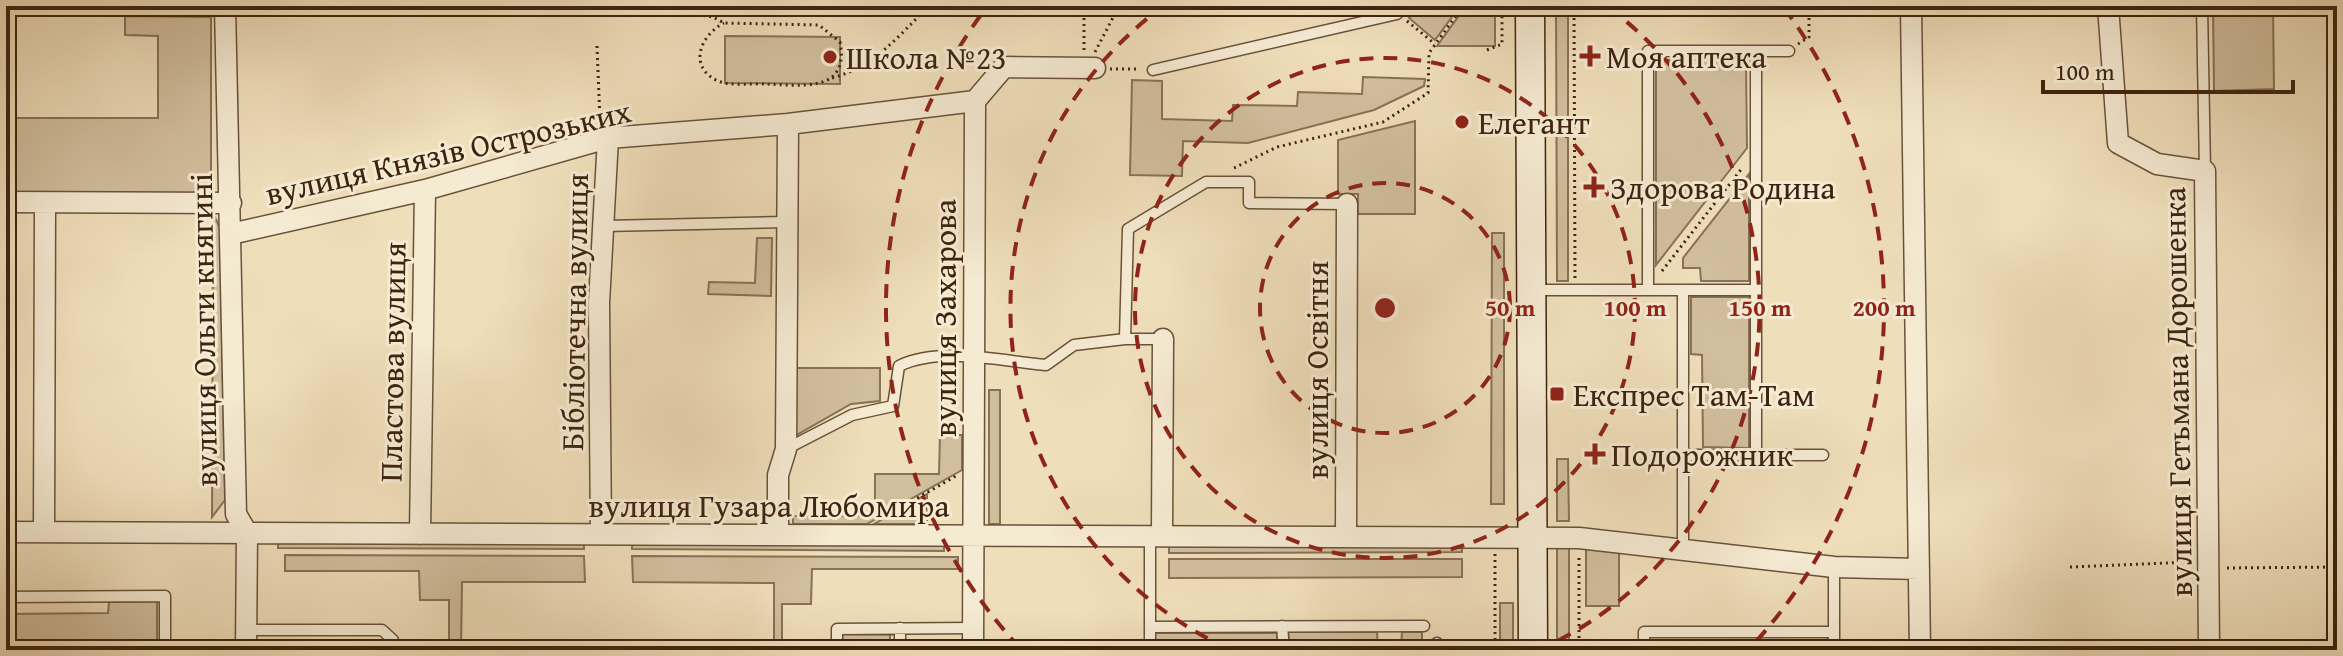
<svg xmlns="http://www.w3.org/2000/svg" width="2343" height="656" font-family="'Gentium Book Plus',serif">
  <rect width="100%" height="100%" fill="#efdeba"/>
  <filter id="stains"><feTurbulence type="fractalNoise" baseFrequency=".0025" numOctaves="4"/><feColorMatrix values="0 0 0 0 .2 0 0 0 0 .09 0 0 0 0 .02 0 0 0 .5 -.17"/></filter>
  <radialGradient id="worn" r=".72"><stop offset=".6" stop-color="#630" stop-opacity="0"/><stop offset="1" stop-color="#630" stop-opacity=".3"/></radialGradient>
  <path fill="#d1be9d" stroke="#887156" stroke-width="2" d="M1420,6H1460L1435,40L1409,18Z
    M1466,6H1495V46H1437Z
    M1556,6H1568V281H1557Z
    M2213,6H2273L2274,89L2214,91Z
    M125,16L211,17V193H6V118H158V36L125,35Z
    M725,36L840,37V84L725,83Z
    M1656,60H1746L1747,148L1656,265Z
    M1363,77L1425,79L1424,86L1374,110L1248,143L1183,141L1182,176L1130,175L1132,80L1162,81V119L1232,121L1233,105L1297,106L1298,92L1362,94Z
    M1415,121V214H1358V194H1338V140Z
    M1749,174V281H1701L1700,268H1683V258Z
    M213,213L220,228L225,500L212,517Z
    M1492,233H1504V504H1491Z
    M757,238H772L771,296L708,294L709,282L755,283Z
    M1691,297H1749V448L1703,447L1702,355L1691,354Z
    M793,368H880V401L851,404L793,437Z
    M989,390H1000V524H989Z
    M940,435H962V470L867,524H793V516H875V474H939Z
    M1557,459H1568L1569,521H1557Z
    M927,494V524H874Z
    M278,542L584,543V549L278,548Z
    M632,543L944,544V551L632,549Z
    M1169,545H1462V552L1169,553Z
    M1557,547H1569V650H1557Z
    M1586,547L1619,551V606H1586Z
    M285,555L584,556L585,582H462L461,650H449V600H420L419,571H285Z
    M632,556L958,557V569H812L811,604H782V650H774V583L633,582Z
    M1169,559H1462V577L1169,578Z
    M157,601V650H6V614L108,613L109,602Z
    M1500,603H1513V650H1500Z
    M1288,632H1377L1378,648H1401L1402,632H1422V650H1290Z
    M842,633H890V650H842Z
    M1155,633H1277L1278,650H1155Z
    M1652,640H1782V650H1652Z
    M261,641L381,642V650H261Z"/>
  <g fill="none" stroke-linecap="round" stroke-linejoin="round">
    <defs>
      <path id="lane" d="M2202,6L2205,171
        M1756,51V455
        M1153,70L1397,14L1405,6
        M605,226L785,222
        M1534,290H1756
        M1648,290V51H1789
        M1683,290V550
        M1125,339H1163
        M786,449L852,415L893,406L899,366C940,346 1001,361 1046,365L1074,345L1125,339L1128,229L1206,182H1249V203L1347,204
        M1683,455H1823
        M1150,537V650
        M1834,567V650
        M6,597L165,596V650
        M1282,626L1284,650
        M1150,627L1424,626
        M900,628V650
        M246,630H382L393,640V650
        M837,650V629L973,628
        M1436,650L1437,643
        M1644,650V632H1834"/>
      <path id="street" d="M225,6L236,514L247,533L246,650
        M1911,6L1920,650
        M2108,6L2118,143L2157,164L2205,171L2209,650
        M6,202L231,203
        M231,234L425,190L608,138L788,124L975,101L1004,67L1095,68
        M6,532L1579,538L1834,567L1919,569
        M44,532L45,203
        M420,534L425,190
        M601,534L599,303L608,138
        M778,535V475L786,449L788,124
        M1162,536L1163,339
        M1346,537L1347,204
        M973,650L975,101"/>
      <path id="secondary" d="M1530,6L1533,650"/>
    </defs>
    <use href="#lane" stroke="#6a523a" stroke-width="13"/>
    <use href="#street" stroke="#6a523a" stroke-width="23"/>
    <use href="#secondary" stroke="#3e2410" stroke-width="31"/>
    <path stroke="#3e2410" stroke-width="3" stroke-dasharray="2 4" stroke-linecap="butt" d="M644,6L713,17L724,23L819,25L840,42C850,94 800,85 766,84C751,83 729,87 716,80C687,65 702,34 724,23
      M1574,6L1575,278
      M1407,21L1435,44
      M1798,44L1809,37V6
      M597,46L600,121
      M1084,50V6
      M1487,50L1502,44V6
      M1095,52L1119,6
      M1110,69H1139
      M832,78C876,66 898,36 929,6
      M1234,168L1277,147L1383,122L1428,93L1429,53L1463,6
      M1662,271L1743,167
      M886,516L956,476
      M1495,554V650
      M2070,567L2191,562
      M2227,568L2337,567
      M1579,650V558"/>
    <use href="#lane" stroke="#f5ead2" stroke-width="10"/>
    <use href="#street" stroke="#f5ead2" stroke-width="20"/>
    <use href="#secondary" stroke="#f5ead2" stroke-width="28"/>
  </g>
  <g fill="none" stroke="#8f2418" stroke-width="4" stroke-dasharray="14 10">
    <circle cx="1385" cy="308" r="125"/>
    <circle cx="1385" cy="308" r="250"/>
    <path d="M1229 649A375 375 0 0 1 1162 7M1608 7A375 375 0 0 1 1541 649"/>
    <path d="M1020 648A499 499 0 0 1 986 8M1784 8A499 499 0 0 1 1750 648"/>
  </g>
  <g fill="#8f2418" stroke="#f5ead2" stroke-width="3">
    <path d="M1586 44h8v8h8v8h-8v8h-8v-8h-8v-8h8z"/>
    <circle cx="830" cy="57" r="8"/>
    <circle cx="1462" cy="122" r="8"/>
    <path d="M1590 175h8v8h8v8h-8v8h-8v-8h-8v-8h8z"/>
    <rect x="1549" y="386" width="16" height="16" rx="4"/>
    <path d="M1591 442h8v8h8v8h-8v8h-8v-8h-8v-8h8z"/>
  </g>
  <g text-anchor="middle" dominant-baseline="central" stroke-width="6" stroke-linejoin="round" paint-order="stroke">
    <g font-size="32" fill="#3e2410" stroke="#f5ead2" text-anchor="start">
      <text x="1606" y="56">Моя аптека</text>
      <text x="846" y="57">Школа №23</text>
      <text x="1478" y="122">Елегант</text>
      <text x="1610" y="187">Здорова Родина</text>
      <text x="1573" y="394">Експрес Там-Там</text>
      <text x="1611" y="454">Подорожник</text>
    </g>
    <g font-size="32" fill="#3e2410" stroke="#f5ead2">
      <text transform="translate(448 152) rotate(-13)">вулиця Князів Острозьких</text>
      <text transform="translate(574 312) rotate(-89)">Бібліотечна вулиця</text>
      <text transform="translate(944 318) rotate(-90)">вулиця Захарова</text>
      <text transform="translate(203 330) rotate(-91)">вулиця Ольги княгині</text>
      <text transform="translate(392 362) rotate(-89)">Пластова вулиця</text>
      <text transform="translate(1316 370) rotate(-90)">вулиця Освітня</text>
      <text transform="translate(2177 392) rotate(-91)">вулиця Гетьмана Дорошенка</text>
      <text x="769" y="505">вулиця Гузара Любомира</text>
    </g>
  </g>
  <circle cx="1385" cy="308" r="12" fill="#8f2418" stroke="#f5ead2" stroke-width="4"/>
  <g font-size="24" text-anchor="middle" font-weight="bold" fill="#8f2418" stroke="#f5ead2" stroke-width="6" stroke-linejoin="round" paint-order="stroke">
    <text x="1510" y="316">50 m</text>
    <text x="1635" y="316">100 m</text>
    <text x="1760" y="316">150 m</text>
    <text x="1884" y="316">200 m</text>
  </g>
  <rect width="2343" height="656" fill="none" stroke="#efdeba" stroke-width="32"/>
  <rect x="8" y="8" width="2327" height="640" fill="none" stroke="#3e2410" stroke-width="4"/>
  <rect x="16" y="16" width="2311" height="624" fill="none" stroke="#3e2410" stroke-width="2"/>
  <path d="M2043 80v12h250v-12" fill="none" stroke="#3e2410" stroke-width="4"/>
  <text x="2055" y="80" font-size="24" fill="#3e2410" stroke="#f5ead2" stroke-width="6" paint-order="stroke">100 m</text>
  <rect width="100%" height="100%" filter="url(#stains)"/>
  <rect width="100%" height="100%" fill="url(#worn)"/>
</svg>
